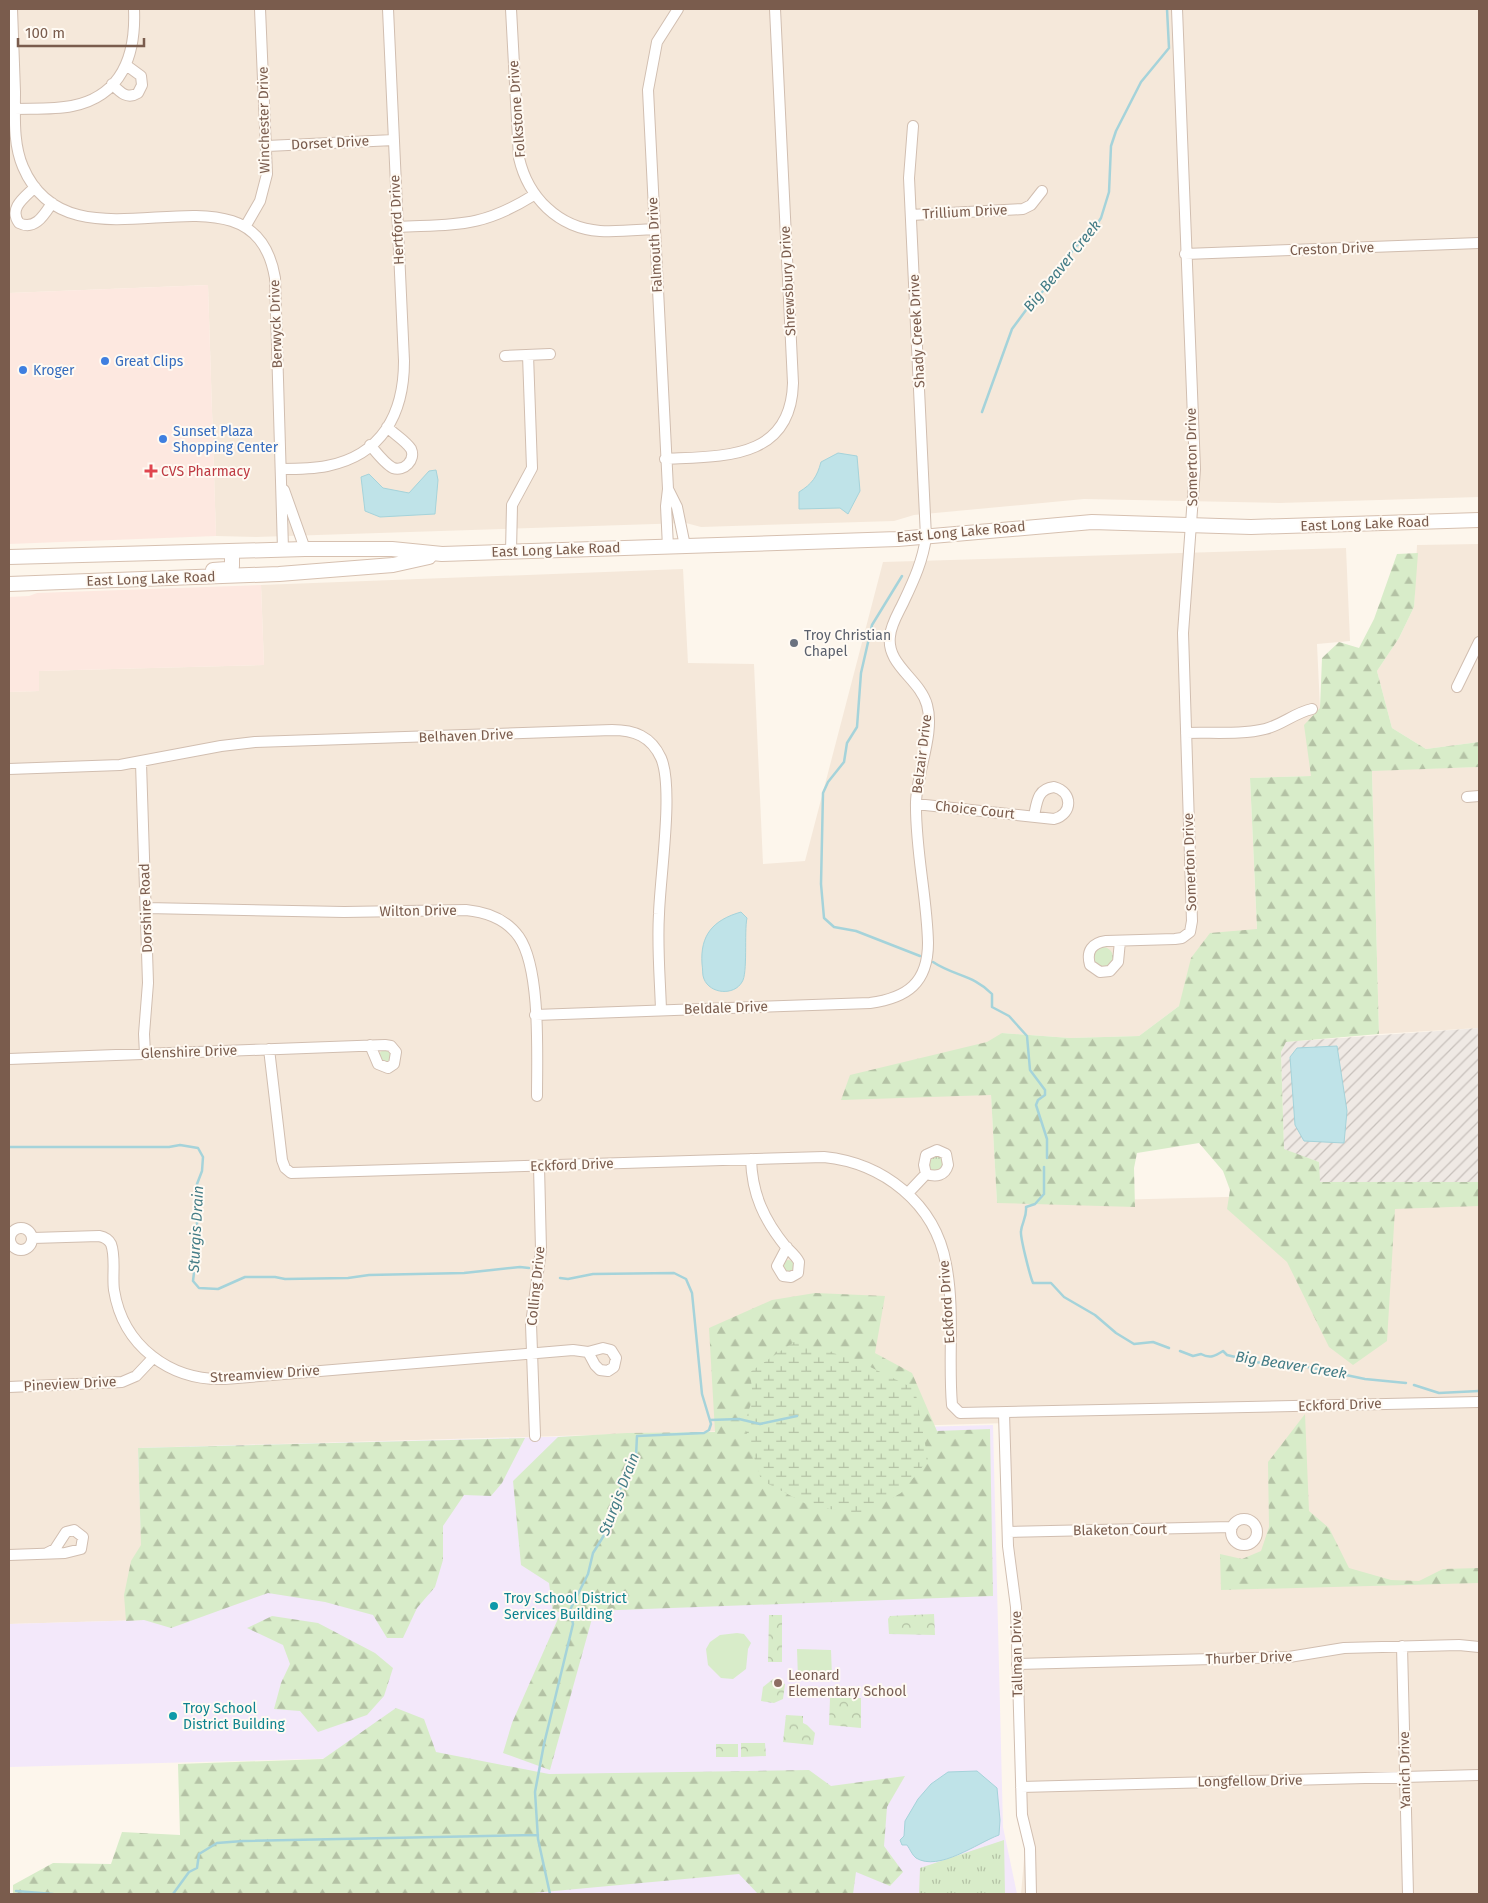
<svg xmlns="http://www.w3.org/2000/svg" width="1488" height="1903" font-family="'Fira Sans',sans-serif">
  <defs>
    <pattern id="industrial-furrows" width="10" height="10" patternUnits="userSpaceOnUse" patternTransform="scale(1.25)"><rect width="10" height="10" fill="#efe9e4"/><path d="M-1 1l2-2M0 10L10 0M9 11l2-2" fill="none" stroke="#c7c0bb"/></pattern>
    <pattern id="grass-tufts" width="24" height="20" patternUnits="userSpaceOnUse" patternTransform="scale(1.25)"><rect width="24" height="20" fill="#d8ecc9"/><path d="M3 7l-1-3M5 7V3M7 7l1-3M15 17l-1-3M17 17v-4M19 17l1-3" fill="none" stroke="#b4c2a5"/></pattern>
    <pattern id="forest-firs" width="22" height="20" patternUnits="userSpaceOnUse" patternTransform="scale(1.25)"><rect width="22" height="20" fill="#d8ecc9"/><path d="M5 1l3.5 6h-7zM16 11l3.5 6h-7z" fill="#b4c2a5"/></pattern>
    <pattern id="wetland-marsh" width="20" height="14" patternUnits="userSpaceOnUse" patternTransform="scale(1.25)"><rect width="20" height="14" fill="#d8ecc9"/><path d="M1 5h8M5 5V1M11 12h8M15 12V8" fill="none" stroke="#b4c2a5"/></pattern>
    <pattern id="park-crowns" width="20" height="18" patternUnits="userSpaceOnUse" patternTransform="scale(1.25)"><rect width="20" height="18" fill="#d8ecc9"/><path d="M2 6a3 3 0 1 1 6 0M12 15a3 3 0 1 1 6 0" fill="none" stroke="#b4c2a5"/></pattern>
  </defs>
  <rect width="100%" height="100%" fill="#fdf6ec"/>
  <path fill="#f5e8da" d="M9,9H1479V497L1279,503L1084,499L914,515L894,521L701,527L686,523L256,537L216,536L208,285L9,293Z
    M1479,544V742L1426,749L1392,728L1377,671L1399,638L1414,607L1417,545Z
    M1346,548L1350,641L1317,644L1320,708L1311,776L1250,778L1257,930L1179,1006L1139,1036L1070,1038L1002,1033L991,1094L997,1203L1378,1193L1479,1192V1894H1021L1025,1848L1009,1423L138,1448L144,1620L9,1624V692L39,691L38,671L264,665L261,585L683,569L688,663L754,664L763,864L805,861L883,562Z
    M1479,767V1028L1379,1034L1372,770Z"/>
  <path fill="#fde8e0" d="M208,285L216,536L9,544V293Z
    M261,585L264,665L39,671V691L9,692V597L29,596L37,593Z"/>
  <path fill="url(#industrial-furrows)" d="M1479,1028V1182H1319V1162L1284,1150L1281,1052L1286,1042Z"/>
  <path fill="#f3e8fa" d="M993,1425L1003,1827L1017,1894H389L384,1757L9,1767V1624L144,1620L138,1448Z"/>
  <path fill="url(#grass-tufts)" d="M1093 957a10 10 0 1 1 20 0a10 10 0 1 1-20 0Z
    M379 1056a6 6 0 1 1 12 0a6 6 0 1 1-12 0Z
    M928 1163a8 8 0 1 1 16 0a8 8 0 1 1-16 0Z
    M782 1266a6 6 0 1 1 12 0a6 6 0 1 1-12 0Z
    M1004,1840L1005,1894H919L920,1868Z"/>
  <path fill="url(#forest-firs)" d="M1418,553L1414,607L1399,638L1377,671L1392,728L1426,749L1479,742V767L1372,771L1379,1034L1286,1042L1281,1052L1284,1149L1319,1162L1320,1182H1479V1206L1395,1209L1387,1341L1353,1365L1329,1347L1287,1262L1227,1209L1230,1190L1223,1171L1199,1143L1137,1153L1134,1168L1135,1207L997,1203L991,1095L841,1100L850,1075L987,1042L1002,1033L1070,1038L1139,1036L1179,1006L1191,958L1210,933L1257,929L1250,778L1311,776L1304,725L1320,708L1322,658L1339,642L1359,648L1374,619L1397,554Z
    M815,1293L885,1296L875,1353L912,1373L937,1431L990,1429L993,1596L566,1612L593,1615L550,1770L503,1753L512,1723L561,1612H553L549,1583L521,1565L513,1481L558,1437L627,1433L715,1432L709,1328L772,1300Z
    M1305,1414L1309,1511L1329,1528L1349,1568L1391,1580L1419,1581L1443,1569L1479,1568V1583L1221,1590L1220,1554L1242,1559L1261,1551L1269,1527L1268,1462Z
    M525,1438L502,1483L491,1496L464,1495L443,1526V1560L435,1587L417,1608L403,1638H387L373,1615L325,1602L268,1593L171,1628L144,1620L126,1621L124,1595L131,1561L141,1545L138,1448Z
    M272,1616L318,1623L375,1653L393,1668L384,1696L367,1715L318,1732L300,1711L274,1709L281,1683L290,1664L283,1645L247,1628Z
    M396,1708L424,1719L436,1752L549,1774L809,1770L831,1786L905,1776L887,1807L884,1846L903,1872L890,1886L856,1872L853,1894H758L739,1874L522,1894H13V1885L53,1863L111,1864L122,1832L180,1835L178,1764L323,1759Z"/>
  <path fill="url(#wetland-marsh)" d="M794,1342L854,1359L915,1389L928,1460L901,1493L863,1514L810,1506L761,1480L744,1424L753,1398L750,1372Z"/>
  <path fill="url(#park-crowns)" d="M934,1614L935,1635L889,1634L888,1619L890,1616Z
    M769,1615H782V1662H768Z
    M773,1679L785,1684L783,1699L774,1703L761,1701L763,1687Z
    M830,1698H861V1728L829,1725Z
    M786,1715L803,1716V1723L807,1725L815,1733L813,1745L783,1742Z
    M741,1743H765L766,1756L741,1757Z
    M716,1744H738V1757H716Z"/>
  <path fill="#d8ecc9" d="M737,1633L744,1634L751,1643L748,1649L746,1669L733,1679L721,1678L708,1665L706,1649L710,1642L720,1635Z
    M797,1649L831,1650L832,1677L798,1679Z"/>
  <path fill="#bfe3e8" stroke="#a5d3da" d="M838,453L857,456L860,491L848,514L840,508L799,509V492C812,484 817,477 821,462Z
    M436,470L438,480L435,514L380,517L365,511L361,477L369,474L383,488L409,493L429,471Z
    M741,912L747,918C744,932 748,974 742,982C734,996 710,994 704,979C702,975 703,969 702,964C700,935 713,920 741,912Z
    M1337,1046L1347,1111L1344,1143L1304,1141L1295,1125L1290,1057L1297,1048Z
    M977,1771L997,1788L1000,1820L999,1835C977,1843 939,1872 916,1858C912,1855 910,1849 907,1845H902L900,1840L904,1836L905,1821L918,1799L931,1784L948,1772Z"/>
  <g fill="none" stroke-linecap="round" stroke-linejoin="round">
    <path stroke="#a5d3da" stroke-width="2.5" d="M982,412L1012,329L1029,306L1061,272L1074,248L1091,233L1101,218L1109,192L1111,146L1116,131L1141,82L1169,48L1167,9
      M902,576L872,625L861,673L857,727L847,743L844,762L828,782L823,793L821,884L824,918L834,927L856,931L920,956
      M933,962C954,976 974,975 992,994V1007L1009,1016L1027,1036L1030,1070L1045,1090V1095L1038,1100L1036,1105L1047,1139V1158
      M9,1147H169L180,1145L198,1148L203,1157L202,1171L197,1184V1247L193,1281L199,1288L218,1289L245,1277H275L285,1279L348,1278L369,1275L464,1273L520,1267L529,1268
      M1044,1167V1194L1035,1204L1026,1207C1027,1217 1022,1222 1021,1231C1020,1237 1030,1276 1033,1283H1051L1064,1297L1095,1315L1116,1333L1134,1344L1153,1342L1169,1348
      M1180,1351L1193,1356L1201,1354C1210,1359 1215,1356 1223,1351L1227,1355L1265,1364L1303,1366L1365,1379L1406,1383
      M1414,1385L1439,1393L1479,1391
      M710,1420L739,1419L760,1424L797,1416
      M16,1891L53,1894
      M173,1894L189,1872L197,1868L199,1854L217,1843L243,1841L538,1835
      M550,1894L538,1839L535,1792L544,1744L573,1624L570,1610L588,1574L593,1553L606,1532L607,1522L615,1508L617,1493L625,1482L626,1471L636,1456L637,1436L704,1433L709,1430L711,1424L702,1394L692,1293L686,1279L674,1273L593,1274L568,1279L560,1278"/>
    <defs>
      <path id="street" d="M12,9C13,37 14,64 15,92C15,117 13,144 23,167C73,285 253,146 275,278L283,549
        M511,9L519,158C528,197 558,228 600,231C618,232 637,230 655,229
        M112,84C120,92 127,100 138,93L142,85L141,76L126,65
        M10,109C30,108 52,110 72,106C122,96 136,55 134,9
        M267,146L394,140
        M35,187C25,197 8,208 19,223C35,231 44,215 52,203
        M911,215L1023,209L1031,205L1042,191
        M245,227L260,201L267,174L260,9
        M398,227C457,224 481,228 534,195
        M1185,254L1479,243
        M505,356L550,354
        M370,445C376,452 385,464 393,468C404,472 416,460 411,449C406,441 394,434 387,427
        M665,459C723,456 791,460 793,383L775,9
        M281,469C296,469 312,469 327,466C382,455 404,414 404,361L388,9
        M668,489L648,90L657,42L678,9
        M284,490L305,549
        M668,547L666,506L668,489L677,507L685,546
        M511,552L512,505L532,468L528,355
        M1457,687L1479,642
        M1186,733C1209,732 1243,735 1265,729C1282,725 1294,713 1312,709
        M141,763L148,983L144,1034L145,1054
        M9,769L120,765L221,746L255,742L612,730C634,730 651,736 661,758C674,788 660,877 659,914C657,946 660,978 661,1010
        M1467,797L1479,796
        M916,804L1054,819C1073,814 1073,792 1054,787C1037,789 1037,802 1034,816
        M146,908L344,912L466,910C487,912 507,920 519,937C541,969 537,1056 537,1096
        M1120,941L1118,962L1110,971L1100,972L1090,965C1086,951 1092,943 1106,941L1175,939L1182,938L1190,932L1192,921L1183,633L1195,469L1177,9
        M535,1015L870,1003C907,998 928,983 928,943C927,896 915,849 916,802C917,772 935,733 927,705C920,679 886,665 890,636C891,624 899,612 904,601C914,580 923,560 926,537L909,178L913,126
        M269,1049L282,1160L285,1168L291,1173L824,1157C883,1163 935,1203 946,1264C955,1310 948,1359 952,1405L960,1413L1479,1402
        M9,1059L385,1045L391,1046L396,1052L394,1064L388,1068L378,1064L370,1045
        M751,1159C752,1194 764,1220 786,1247C791,1252 796,1256 799,1262L798,1273L791,1277L783,1276L777,1266L787,1247
        M908,1193L926,1174C936,1177 945,1176 948,1165L946,1154L937,1150L926,1155L924,1165L926,1174
        M10 1239a11 11 0 1 1 22 0a11 11 0 1 1-22 0Z
        M33,1238L99,1236C104,1237 109,1240 111,1244C116,1257 112,1276 114,1290C123,1346 170,1381 225,1379L573,1350L588,1352L595,1365L600,1370L608,1371L614,1367L616,1358L611,1350L603,1348L588,1352
        M9,1387L122,1382L136,1376L153,1358
        M1004,1413L1008,1546L1016,1607L1022,1815L1030,1848L1031,1894
        M535,1436L531,1324L541,1250L539,1166
        M1231 1532a13 13 0 1 1 26 0a13 13 0 1 1-26 0Z
        M1008,1532L1232,1527
        M9,1555L65,1553L81,1549L83,1537L74,1530L66,1532L55,1549L47,1553
        M1402,1646L1408,1894
        M1017,1664L1289,1657L1344,1648L1459,1645L1479,1647
        M1021,1787L1479,1775"/>
      <path id="secondary" d="M9,557L305,549H392L442,554L898,539L1092,522L1251,527L1479,520
        M213,570L227,569L232,566V552
        M9,584L279,574L393,565L429,557"/>
    </defs>
    <use href="#street" stroke="#d1beb0" stroke-width="12"/>
    <use href="#secondary" stroke="#d6c0b0" stroke-width="16"/>
    <use href="#street" stroke="#fff" stroke-width="10"/>
    <use href="#secondary" stroke="#fff" stroke-width="14"/>
  </g>
  <g fill="#3f7fe0" stroke="#fffaf3" stroke-width="2">
    <circle cx="105" cy="361" r="5"/>
    <circle cx="23" cy="370" r="5"/>
    <circle cx="163" cy="439" r="5"/>
  </g>
  <path fill="#e0444e" stroke="#fffaf3" stroke-width="2" d="M148.5 463.5h5v5h5v5h-5v5h-5v-5h-5v-5h5z"/>
  <circle fill="#6b7280" stroke="#fffaf3" stroke-width="2" cx="794" cy="643" r="5"/>
  <g fill="#0f9aa8" stroke="#fffaf3" stroke-width="2">
    <circle cx="494" cy="1606" r="5"/>
    <circle cx="173" cy="1716" r="5"/>
  </g>
  <circle fill="#8d6e63" stroke="#fffaf3" stroke-width="2" cx="778" cy="1683" r="5"/>
  <g text-anchor="middle" dominant-baseline="central" stroke-width="4" stroke-linejoin="round" paint-order="stroke">
    <g font-size="14" fill="#7a5c4d" stroke="#fffaf3">
      <text transform="translate(517 109) rotate(-94)">Folkstone Drive</text>
      <text transform="translate(264 120) rotate(-91)">Winchester Drive</text>
      <text transform="translate(330 143) rotate(-3)">Dorset Drive</text>
      <text transform="translate(965 212) rotate(-3)">Trillium Drive</text>
      <text transform="translate(397 220) rotate(-93)">Hertford Drive</text>
      <text transform="translate(655 245) rotate(-93)">Falmouth Drive</text>
      <text transform="translate(1332 249) rotate(-2)">Creston Drive</text>
      <text transform="translate(788 281) rotate(-93)">Shrewsbury Drive</text>
      <text transform="translate(276 324) rotate(-92)">Berwyck Drive</text>
      <text transform="translate(917 331) rotate(-93)">Shady Creek Drive</text>
      <text transform="translate(1192 457) rotate(-91)">Somerton Drive</text>
      <text transform="translate(1365 524) rotate(-2)">East Long Lake Road</text>
      <text transform="translate(961 532) rotate(-5)">East Long Lake Road</text>
      <text transform="translate(556 550) rotate(-2)">East Long Lake Road</text>
      <text transform="translate(151 579) rotate(-2)">East Long Lake Road</text>
      <text transform="translate(466 736) rotate(-2)">Belhaven Drive</text>
      <text transform="translate(922 754) rotate(-83)">Belzair Drive</text>
      <text transform="translate(975 810) rotate(6)">Choice Court</text>
      <text transform="translate(1190 862) rotate(-92)">Somerton Drive</text>
      <text transform="translate(146 908) rotate(-92)">Dorshire Road</text>
      <text transform="translate(418 911) rotate(-1)">Wilton Drive</text>
      <text transform="translate(726 1008) rotate(-2)">Beldale Drive</text>
      <text transform="translate(189 1052) rotate(-2)">Glenshire Drive</text>
      <text transform="translate(572 1165) rotate(-2)">Eckford Drive</text>
      <text transform="translate(536 1286) rotate(-84)">Colling Drive</text>
      <text transform="translate(947 1302) rotate(-94)">Eckford Drive</text>
      <text transform="translate(265 1374) rotate(-4)">Streamview Drive</text>
      <text transform="translate(70 1384) rotate(-3)">Pineview Drive</text>
      <text transform="translate(1340 1405) rotate(-2)">Eckford Drive</text>
      <text transform="translate(1120 1530) rotate(-1)">Blaketon Court</text>
      <text transform="translate(1017 1654) rotate(-91)">Tallman Drive</text>
      <text transform="translate(1249 1658) rotate(-2)">Thurber Drive</text>
      <text transform="translate(1405 1770) rotate(-91)">Yanich Drive</text>
      <text transform="translate(1250 1781) rotate(-1)">Longfellow Drive</text>
    </g>
    <g font-size="14" fill="#366cbe" stroke="#fffaf3" text-anchor="start">
      <text x="115" y="361">Great Clips</text>
      <text x="33" y="370">Kroger</text>
      <text x="173" y="431">Sunset Plaza<tspan x="173" dy="16">Shopping Center</tspan></text>
    </g>
    <g font-size="14" fill="#be3a42" stroke="#fffaf3" text-anchor="start">
      <text x="161" y="471">CVS Pharmacy</text>
    </g>
    <g font-size="14" fill="#5b616d" stroke="#fffaf3" text-anchor="start">
      <text x="804" y="635">Troy Christian<tspan x="804" dy="16">Chapel</tspan></text>
    </g>
    <g font-size="14" fill="#0d838f" stroke="#fffaf3" text-anchor="start">
      <text x="504" y="1598">Troy School District<tspan x="504" dy="16">Services Building</tspan></text>
      <text x="183" y="1708">Troy School<tspan x="183" dy="16">District Building</tspan></text>
    </g>
    <g font-size="14" fill="#785e54" stroke="#fffaf3" text-anchor="start">
      <text x="788" y="1675">Leonard<tspan x="788" dy="16">Elementary School</tspan></text>
    </g>
    <g font-size="15" font-style="italic" fill="#437c86" stroke="#fffaf3">
      <text transform="translate(1062 266) rotate(-51)">Big Beaver Creek</text>
      <text transform="translate(196 1229) rotate(-87)">Sturgis Drain</text>
      <text transform="translate(1291 1365) rotate(9)">Big Beaver Creek</text>
      <text transform="translate(619 1494) rotate(-69)">Sturgis Drain</text>
    </g>
  </g>
  <rect width="1488" height="1903" fill="none" stroke="#7a5c4d" stroke-width="20"/>
  <path d="M18 38v8h126v-8" fill="none" stroke="#7a5c4d" stroke-width="2.5"/>
  <text x="25" y="38" font-size="15" fill="#7a5c4d" stroke="#fffaf3" stroke-width="4" paint-order="stroke">100 m</text>
</svg>
